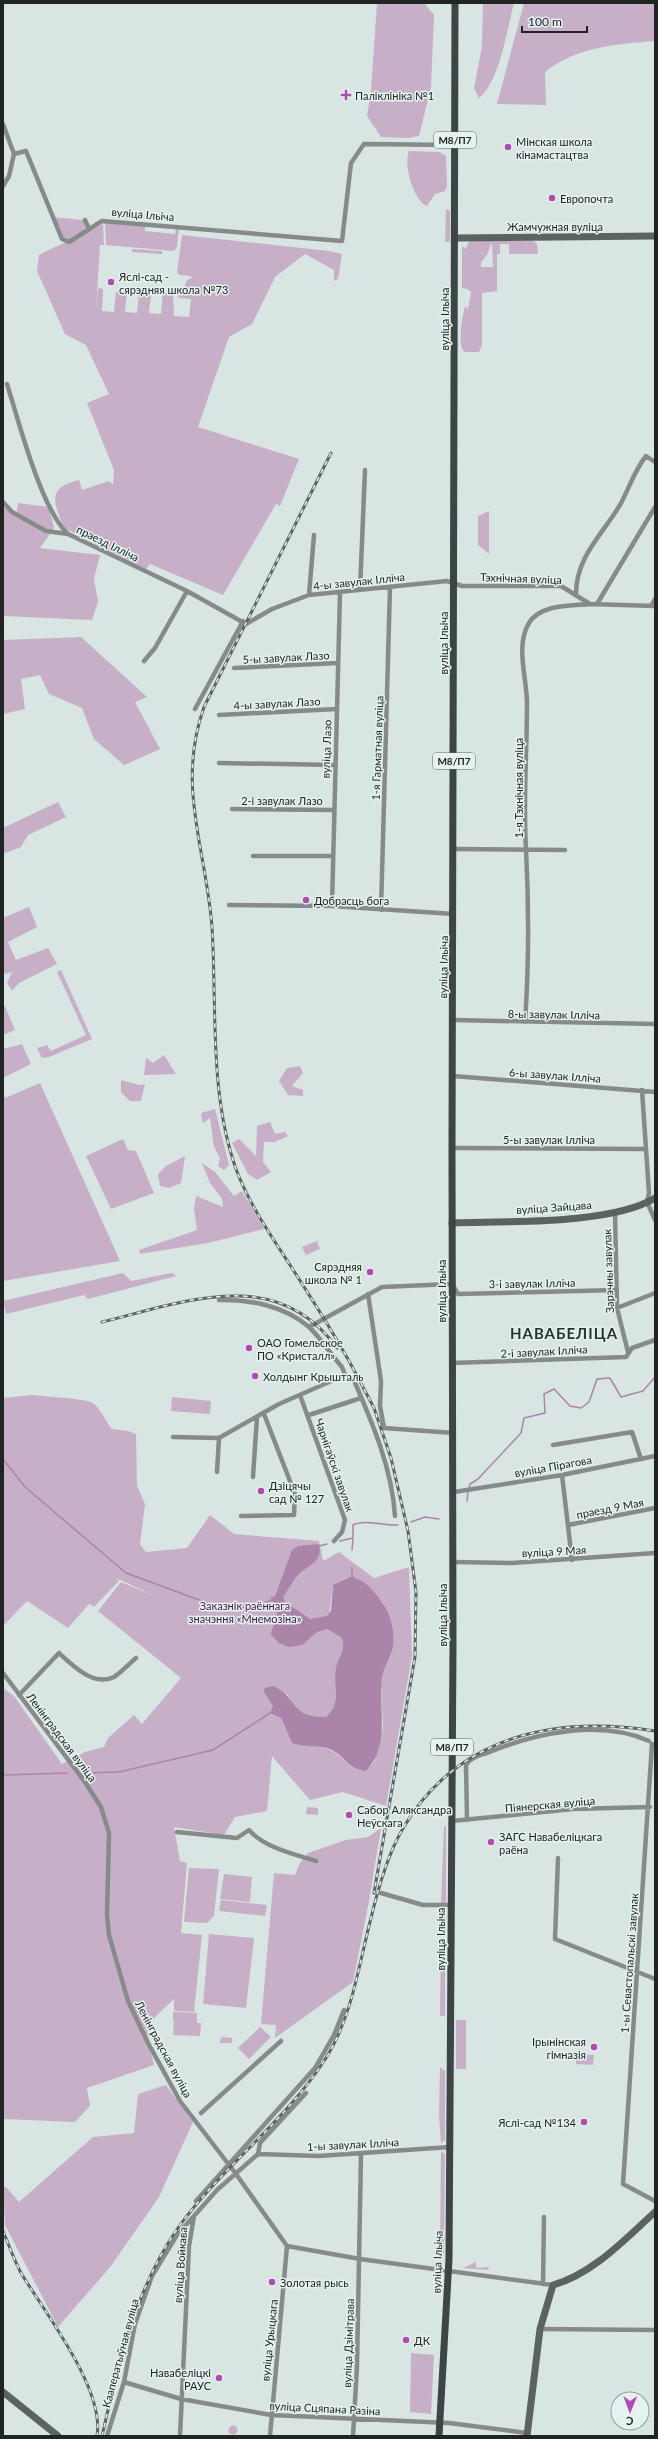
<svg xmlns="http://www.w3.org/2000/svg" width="658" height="2439" font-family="Lato,sans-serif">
  <rect width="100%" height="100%" fill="#d8e5e2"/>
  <path fill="#c8afc8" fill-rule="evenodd" d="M377,3H424L434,15L431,87L419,136L409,138L381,137L367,116L371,90Z
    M483,3H514C507,29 500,81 479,98L474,88L482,47Z
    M524,3H655V41C617,44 576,47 545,72L546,105L497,104Z
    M409,151L439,152L446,156L447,186L445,191L435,194L427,206C414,201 403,165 409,151Z
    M446,209L450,211V242H445Z
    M52,217L83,220L87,230L69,242L64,240Z
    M105,222L145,225V231L175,234L176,227L179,228L177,247L174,251L106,245Z
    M103,224L104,245H100L96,310L98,288L103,289L102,311L114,312L116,292L127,293L125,312L137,313L139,294H151L149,313L161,314L163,292L173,293L174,316L189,317L191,299L179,298L175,293L176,289L184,288L187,280L192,278L191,276L179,275L177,272L182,235L329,251L342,254L338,279L334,281V270L305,254L275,277L252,324L229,337L198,427L299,459L280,506L276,504L223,595L150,564L146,569L66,529C62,525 60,518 58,512C50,491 60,485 79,480L82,490L109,481L113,485L114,470L87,403L109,394L86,345L65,334L37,271L39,255C60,244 82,236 103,224Z
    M469,241H534L537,244L538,254H509V244H500V254H497V291L482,293V345L479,352H465C456,347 463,314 465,306L468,309L471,292L467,289L462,288V246L466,249ZM491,244H492L493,267H481V262L487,255Z
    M132,249L162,251V254L132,252Z
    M18,503L49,507L54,528L40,548L100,555L94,579L98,602L92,620L3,616V506L16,517Z
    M489,511V554L478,545V516Z
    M81,637L147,697L135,702L160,749L124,765L94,739L82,708L49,694L40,675L21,679L25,709L3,714V640Z
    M58,802L66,817L28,835L21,847L3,854V828Z
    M29,907L37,927L8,942L16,960L48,948L57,964L19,983L12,991L7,983L12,972L5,974L3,971V918Z
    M61,970L92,1039L49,1057L42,1058L37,1048L47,1045L51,1051L86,1035L57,972Z
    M5,1006L15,1030L3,1035V1007Z
    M22,1044L31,1064L3,1078V1049Z
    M164,1055L176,1074L144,1075L146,1058L153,1063Z
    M300,1066L303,1073L292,1086L303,1090V1096L288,1095L279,1081L287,1068Z
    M121,1080L139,1085L145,1084L141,1101H130L121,1092Z
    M40,1083L120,1261L3,1281V1091L5,1098Z
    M215,1109L229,1165L224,1170L218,1166L220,1158L214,1147L210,1118L203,1123L201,1113Z
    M270,1122L275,1134L285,1132L288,1136L275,1142H264L263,1162L271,1172L257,1180L248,1174L232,1143L239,1139L256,1156L257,1126Z
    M123,1139L128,1150L136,1151L154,1193L111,1209L86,1156Z
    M185,1156L181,1183L169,1188L160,1186L158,1174L166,1166Z
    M202,1163L215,1172L234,1196L242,1191L264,1229L208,1243L140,1254L139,1250L197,1230L194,1209L196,1196L223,1207L222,1199L210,1183Z
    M317,1241L320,1249L306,1255L302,1247Z
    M123,1273L131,1281L172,1273L176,1276L88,1299L84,1295L6,1314L3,1301Z
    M33,1395C46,1397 87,1398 94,1404C102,1411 105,1421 112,1429L128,1431L136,1434L137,1486L145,1504L140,1544L146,1552L187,1548L210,1515L234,1534L319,1541L323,1561L339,1552L374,1578L409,1567L412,1656L386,1806L343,1792L310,1800L272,1756L267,1811L235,1817L224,1835L174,1827L180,1861L187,1863L181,1933L202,1935L194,2012L174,2011V1999C143,2028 145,2024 154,2065L87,2088L90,2106L75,2122L3,2119V1688L14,1696L62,1764L85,1752L104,1747L108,1738L134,1715L142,1724L181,1678L98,1611L121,1582L155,1596L116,1578L119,1581L94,1607L89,1604L68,1628L27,1601L3,1626V1398ZM352,1576L366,1584L383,1603L393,1636L391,1656L382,1673L381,1683L383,1728L374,1762L366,1771C349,1770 345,1758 332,1751C321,1745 305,1745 292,1743L281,1718L275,1715L273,1706L287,1694C297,1711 306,1717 326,1717C343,1701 332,1687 336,1669C338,1657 346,1651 342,1638L327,1629C327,1622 330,1616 330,1609C331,1601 331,1594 333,1585Z
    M172,1397L211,1401L210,1414L171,1411Z
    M307,1807L318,1808V1815L306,1814Z
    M444,1826H446V1903H441Z
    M381,1828L369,1901L353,1982L275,2038L276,2025L261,2024L274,1873L295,1875L300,1863L308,1853L346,1840L368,1837Z
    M189,1868L219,1869L214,1916L207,1923L184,1922Z
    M224,1874L252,1877L250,1902L220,1899Z
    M221,1900L267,1905L265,1916L219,1911Z
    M441,1907H445V1930L441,1931Z
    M209,1934L254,1938L246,2008L203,2004Z
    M441,1938H445V2016H440Z
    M173,2012L197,2013V2023H201L200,2036L173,2035L174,2022H180H173Z
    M456,2020H466V2069H456Z
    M260,2027L271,2037L249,2059L238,2048Z
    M221,2037L232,2038V2043H220Z
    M576,2054L594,2055L593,2065L576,2064Z
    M440,2067L445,2071V2140L441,2143L439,2116Z
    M166,2085L193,2122L159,2197L111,2266L58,2327L5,2225L3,2187H6L19,2202L93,2137L134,2133L138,2094Z
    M441,2151L445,2154L444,2254H440Z
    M476,2262V2268L489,2267L488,2270L463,2268Z
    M411,2353L434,2355L431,2414L410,2412Z
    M228.5 2430a4.5 4.5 0 1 1 9 0a4.5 4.5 0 1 1-9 0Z"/>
  <path fill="#aa85a9" d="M319,1544C323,1561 311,1564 301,1572C294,1578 288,1590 283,1597L285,1602L310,1619L327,1616L331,1611L333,1585L352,1576C356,1579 361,1580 365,1583C373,1589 388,1608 390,1618C394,1629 395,1646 390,1657C387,1664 383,1670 382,1677C378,1709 391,1745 366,1771C349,1770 345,1757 332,1750C319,1744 305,1748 292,1743L281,1718L270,1713L273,1706L264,1692L265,1688L274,1686C299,1699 290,1717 326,1717C343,1701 332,1687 336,1668C338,1657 346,1651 342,1638L327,1629L317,1632L302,1645L289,1647L279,1643L271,1635C274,1618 284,1614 270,1598L275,1596L292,1550L298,1546Z"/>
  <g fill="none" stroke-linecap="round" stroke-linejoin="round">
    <path stroke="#aa85a9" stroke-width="1.5" d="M3,1459L25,1487L126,1573L224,1609L248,1607L274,1600
      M469,1488L470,1484L478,1479L521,1433L524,1418L545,1413L544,1394L554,1389L570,1406L581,1408L589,1402L597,1379L610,1378L621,1397L643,1391L655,1377
      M467,1501L468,1491
      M411,1522L425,1517L439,1519
      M340,1541L353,1538V1525C365,1519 384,1526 398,1525
      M319,1546L327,1544
      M352,1550L353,1538
      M352,1577V1568
      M83,1773L119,1772L213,1750L270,1713
      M3,1775L67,1773"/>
    <path stroke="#868b8a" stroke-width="4.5" d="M3,124L14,154L26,151L62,239L69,242L102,221L342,241L351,163L364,144L455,145
      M3,186L9,176L14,154
      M85,220L89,229
      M7,384C19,422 41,509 68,534L187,591L246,624L272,609L309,595L447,581L462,586H561L590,604L655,606
      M3,502L12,512L46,531L68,534
      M360,590L365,470
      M576,594C576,557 602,535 620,505C629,489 634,471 646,456L655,462
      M309,595L314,535
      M597,604L655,507
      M651,606L655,599
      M144,661L155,648L187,591
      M234,668L338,663
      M195,709L243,621
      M219,715L337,709
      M219,763L335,765
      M232,809L333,810
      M454,849L565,850
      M253,856H332
      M229,905L332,906L454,914
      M332,906L340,593
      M381,910L390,587
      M453,1020L655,1024
      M525,1022C529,964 529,907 526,849C523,801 527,752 527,703C527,678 515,646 529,623C540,604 571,606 590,604
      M453,1076L655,1092
      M642,1090L649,1193L647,1202L655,1220
      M452,1148L645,1149
      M615,1212L617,1308L628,1352
      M368,1294L381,1381L380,1406L384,1428L454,1433
      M219,1300C249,1299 285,1306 309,1327C321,1338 331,1355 342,1367L345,1375L353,1378C372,1422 392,1468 395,1516
      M617,1308L655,1293
      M309,1327L382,1287L452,1284L458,1294L617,1290
      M452,1363L626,1357L632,1348L655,1340
      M300,1395L345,1520L342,1532L334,1541
      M309,1415L361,1398
      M173,1437L219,1438L279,1404L345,1375
      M553,1445L632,1432L641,1459
      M217,1472L219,1438
      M562,1475L572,1560
      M253,1477L257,1417
      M454,1492L562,1475L655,1456
      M241,1516L294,1515L295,1494L264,1414
      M568,1525L655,1508
      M454,1562L512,1563L655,1553
      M3,1673L85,1782L101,1807L109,1833L107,1915L109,1935L128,2001L148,2043L180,2101L236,2174L287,2246L360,2259L553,2285
      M19,1695L59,1653C73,1666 94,1687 114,1677C122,1672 130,1663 136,1658
      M652,1744L623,2184L655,2201
      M467,1820L466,1765C469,1758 480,1755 487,1753C535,1733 600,1719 649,1741
      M452,1821L573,1809L650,1807
      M177,1832L237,1838L249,1830C265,1848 294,1854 316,1861
      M558,1858L555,1939L655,1979
      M381,1893L423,1905H451
      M201,2113L281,2041
      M258,2154L319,2156L450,2147
      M196,2201L315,2068L334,2035L344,2010
      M543,2284L544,2217
      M540,2329L655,2330
      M124,2382L181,2399L271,2415L449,2423L527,2433
      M107,2436L124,2382L135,2324L152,2276L177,2235L193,2217
      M180,2436L189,2246L194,2216L217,2190L258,2154L260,2143L306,2093
      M270,2436L287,2246
      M353,2436L357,2366L361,2154"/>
    <path stroke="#5b6361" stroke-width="7" d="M455,238L655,236
      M452,1223C505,1221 611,1225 655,1198
      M3,2392L58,2436
      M527,2436L540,2329L553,2285C593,2274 625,2239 655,2212"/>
    <path stroke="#3d4644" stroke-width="7" d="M439,2436L449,2259L453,1646L452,1148L455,3"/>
    <defs>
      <path id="rail" d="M331,453L204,707C176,786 206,848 212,927C217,1007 209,1093 236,1169C249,1204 270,1234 290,1265C317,1307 344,1349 366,1393
        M102,1322C185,1302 276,1264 337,1348
        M364,1389L374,1408L391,1458L408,1531L416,1592L415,1657L374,1893
        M3,2231C9,2245 14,2260 21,2273C45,2313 105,2389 97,2436
        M102,2436C119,2362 135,2288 180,2225C223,2166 286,2121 326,2058C352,2017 359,1964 371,1918C378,1889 387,1856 402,1830C456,1736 554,1715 655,1731"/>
    </defs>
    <use href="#rail" stroke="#5d6462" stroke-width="3"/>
    <use href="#rail" stroke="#e5f2ef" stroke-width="1.5" stroke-dasharray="4.5" stroke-linecap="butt"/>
  </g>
  <g fill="#af4bb1" stroke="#e5f2ef" stroke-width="1.5">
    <path d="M344 89h4v4h4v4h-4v4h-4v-4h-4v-4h4z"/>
    <circle cx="508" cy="147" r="4"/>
    <circle cx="552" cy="198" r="4"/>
    <circle cx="111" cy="282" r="4"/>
    <circle cx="306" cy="900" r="4"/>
    <circle cx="370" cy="1272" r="4"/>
    <circle cx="249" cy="1348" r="4"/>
    <circle cx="255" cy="1376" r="4"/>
    <circle cx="261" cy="1491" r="4"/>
    <circle cx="349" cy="1815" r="4"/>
    <circle cx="491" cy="1842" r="4"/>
    <circle cx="594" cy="2047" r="4"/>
    <circle cx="584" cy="2122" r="4"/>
    <circle cx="272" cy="2282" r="4"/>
    <circle cx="406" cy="2340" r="4"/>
    <circle cx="219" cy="2378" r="4"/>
  </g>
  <g text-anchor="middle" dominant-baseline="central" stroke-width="3" stroke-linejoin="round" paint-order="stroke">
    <g fill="#e5f2ef" stroke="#5b6260" stroke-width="1">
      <rect x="434" y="132" width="42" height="16" rx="3"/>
      <rect x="433" y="753" width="42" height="16" rx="3"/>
      <rect x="431" y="1739" width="42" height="16" rx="3"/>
    </g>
    <g font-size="10" font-weight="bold" fill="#202423">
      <text x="455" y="140">М8/П7</text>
      <text x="454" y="761">М8/П7</text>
      <text x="452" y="1747">М8/П7</text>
    </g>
    <g font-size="11" fill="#202423" stroke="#e5f2ef" text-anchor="start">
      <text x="355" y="95">Паліклініка №1</text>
      <text x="516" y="141">Мінская школа<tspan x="516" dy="13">кінамастацтва</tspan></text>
      <text x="560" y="198">Европочта</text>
      <text x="119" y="276">Яслі-сад -<tspan x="119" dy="13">сярэдняя школа №73</tspan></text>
      <text x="314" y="900">Добрасць бога</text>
      <text x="362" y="1266" text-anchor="end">Сярэдняя<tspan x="362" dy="13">школа № 1</tspan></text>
      <text x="257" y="1342">ОАО Гомельское<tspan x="257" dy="13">ПО «Кристалл»</tspan></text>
      <text x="263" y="1376">Холдынг Крышталь</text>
      <text x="269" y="1485">Дзіцячы<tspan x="269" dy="13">сад № 127</tspan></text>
      <text x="357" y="1809">Сабор Аляксандра<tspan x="357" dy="13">Неўскага</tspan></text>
      <text x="499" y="1836">ЗАГС Навабеліцкага<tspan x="499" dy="13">раёна</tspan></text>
      <text x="586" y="2041" text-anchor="end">Ірынінская<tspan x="586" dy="13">гімназія</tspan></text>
      <text x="576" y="2122" text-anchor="end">Яслі-сад №134</text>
      <text x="280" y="2282">Золотая рысь</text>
      <text x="414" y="2340">ДК</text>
      <text x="211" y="2372" text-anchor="end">Навабеліцкі<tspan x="211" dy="13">РАУС</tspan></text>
    </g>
    <g font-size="11" fill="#202423" stroke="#e5f2ef">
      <text transform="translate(143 214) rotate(5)">вуліца Ільіча</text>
      <text x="555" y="226">Жамчужная вуліца</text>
      <text transform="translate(444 319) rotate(-90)">вуліца Ільіча</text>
      <text transform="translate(108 543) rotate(26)">праезд Ілліча</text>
      <text transform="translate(521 578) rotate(2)">Тэхнічная вуліца</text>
      <text transform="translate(359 581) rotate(-6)">4-ы завулак Ілліча</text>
      <text transform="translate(443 643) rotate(-90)">вуліца Ільіча</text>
      <text transform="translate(286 657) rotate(-3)">5-ы завулак Лазо</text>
      <text transform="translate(277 703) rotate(-3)">4-ы завулак Лазо</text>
      <text transform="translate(377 748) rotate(-88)">1-я Гарматная вуліца</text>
      <text transform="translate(326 749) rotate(-88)">вуліца Лазо</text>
      <text transform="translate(518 788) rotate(-90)">1-я Тэхнічная вуліца</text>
      <text x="282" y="800">2-і завулак Лазо</text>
      <text transform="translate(443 967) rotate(-89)">вуліца Ільіча</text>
      <text transform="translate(554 1014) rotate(1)">8-ы завулак Ілліча</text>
      <text transform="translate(555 1075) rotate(4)">6-ы завулак Ілліча</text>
      <text x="549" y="1139">5-ы завулак Ілліча</text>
      <text transform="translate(554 1207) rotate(-4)">вуліца Зайцава</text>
      <text transform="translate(608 1271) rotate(-92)">Зарэчны завулак</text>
      <text transform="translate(532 1283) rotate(-1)">3-і завулак Ілліча</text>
      <text transform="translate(441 1291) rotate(-90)">вуліца Ільіча</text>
      <text transform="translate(544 1351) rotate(-3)">2-і завулак Ілліча</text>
      <text transform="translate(335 1465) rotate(71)">Чарнігаўскі завулак</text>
      <text transform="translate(553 1466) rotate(-10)">вуліца Пірагова</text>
      <text transform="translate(610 1508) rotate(-11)">праезд 9 Мая</text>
      <text transform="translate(554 1551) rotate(-3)">вуліца 9 Мая</text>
      <text transform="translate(442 1615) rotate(-90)">вуліца Ільіча</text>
      <text transform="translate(62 1737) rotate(53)">Ленінградская вуліца</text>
      <text transform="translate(550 1804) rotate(-5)">Піянерская вуліца</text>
      <text transform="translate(440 1939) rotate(-90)">вуліца Ільіча</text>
      <text transform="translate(629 1963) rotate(-86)">1-ы Севастопальскі завулак</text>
      <text transform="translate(164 2049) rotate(62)">Ленінградская вуліца</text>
      <text transform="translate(353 2144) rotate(-3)">1-ы завулак Ілліча</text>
      <text transform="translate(437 2262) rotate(-88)">вуліца Ільіча</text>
      <text transform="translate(180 2265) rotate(-86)">вуліца Войкава</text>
      <text transform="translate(269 2340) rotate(-84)">вуліца Урыцкага</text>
      <text transform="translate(348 2343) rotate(-88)">вуліца Дзімітрава</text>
      <text transform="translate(120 2353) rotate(-75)">Кааператыўная вуліца</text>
      <text transform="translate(325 2408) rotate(3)">вуліца Сцяпана Разіна</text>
    </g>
    <g font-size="11" fill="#461847" stroke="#e5f2ef">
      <text x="245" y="1605">Заказнік раённага<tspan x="245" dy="13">значэння «Мнемозіна»</tspan></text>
    </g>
    <g font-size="15" font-weight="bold" letter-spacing="1" fill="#293331" stroke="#e5f2ef">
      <text x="564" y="1333">НАВАБЕЛІЦА</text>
    </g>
  </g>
  <rect width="658" height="2439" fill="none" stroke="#202423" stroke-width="8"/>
  <g transform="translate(630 2411) rotate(181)"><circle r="19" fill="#e5f2ef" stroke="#96a09d"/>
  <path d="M0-3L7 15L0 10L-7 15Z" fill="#af4bb1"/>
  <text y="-6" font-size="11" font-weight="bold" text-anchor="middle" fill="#202423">С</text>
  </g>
  <path d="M522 26v6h65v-6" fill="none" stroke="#202423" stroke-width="2"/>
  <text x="528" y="26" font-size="12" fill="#202423" stroke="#e5f2ef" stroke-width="3" paint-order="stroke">100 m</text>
</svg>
